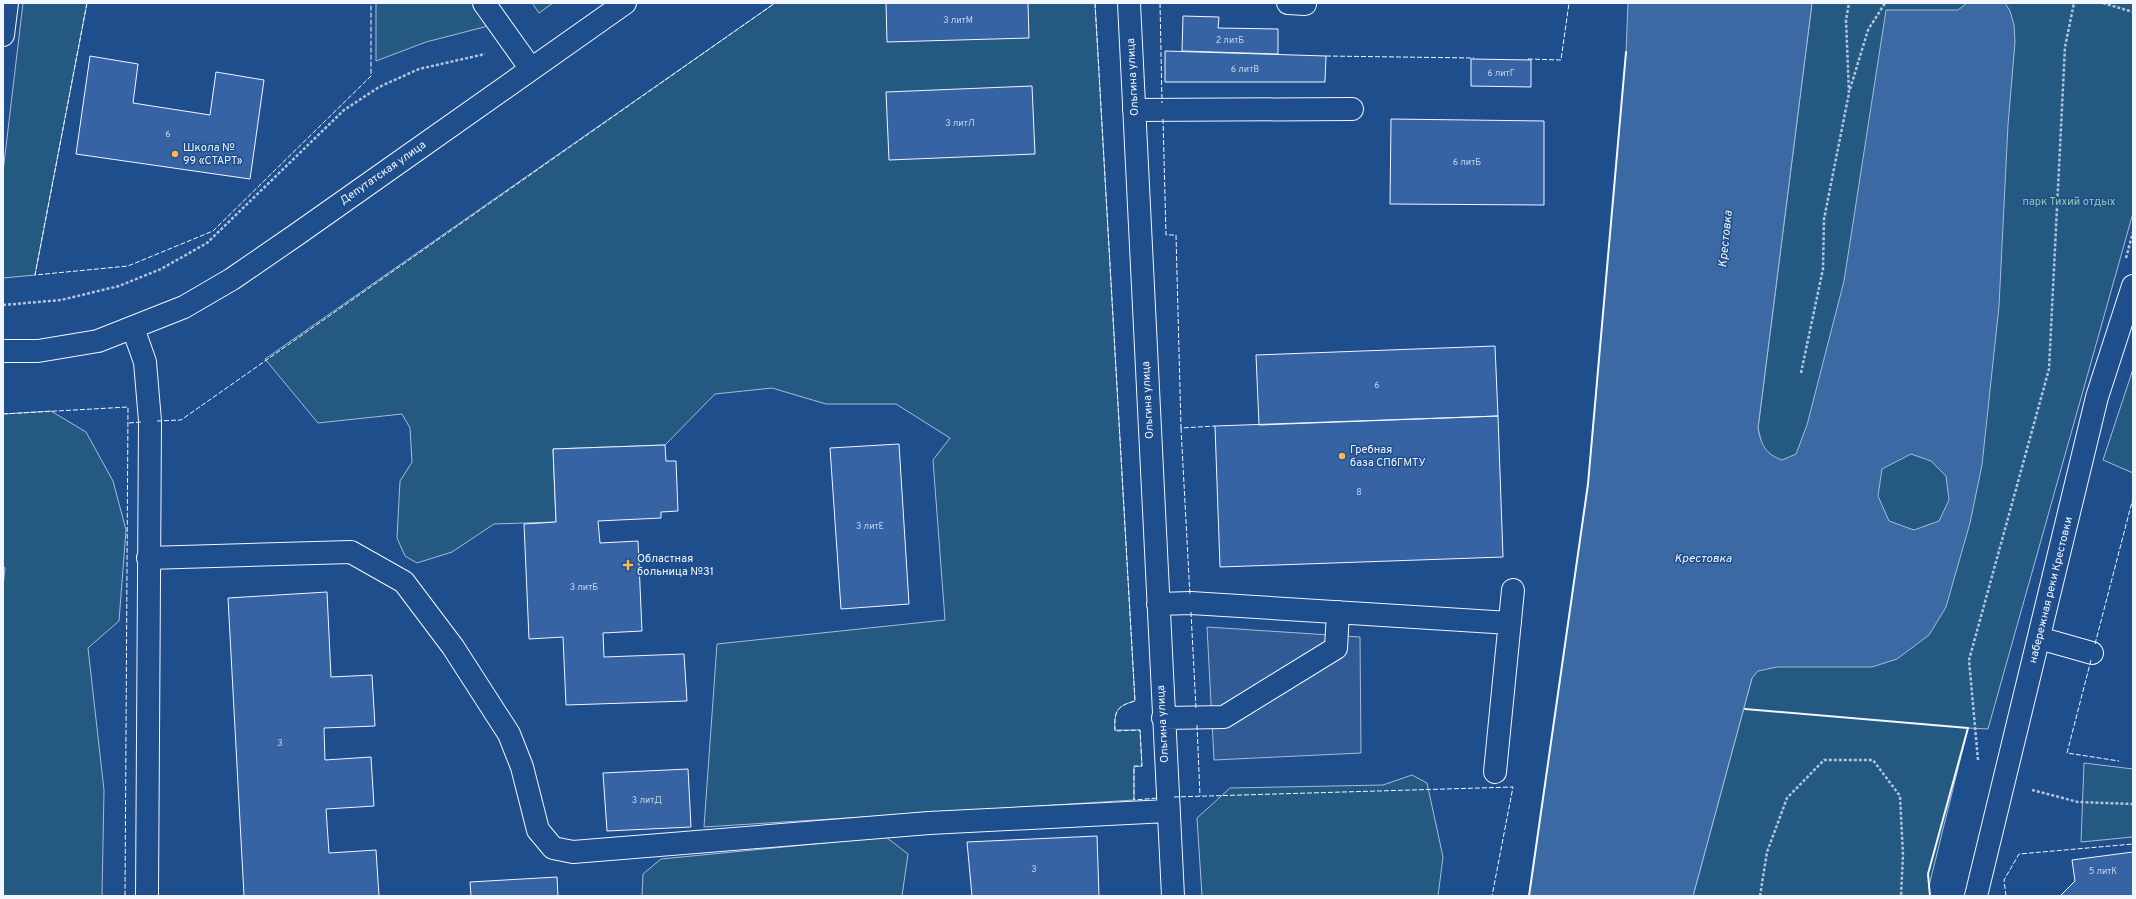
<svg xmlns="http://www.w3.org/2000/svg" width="2136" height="899" font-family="Overpass,sans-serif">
  <rect width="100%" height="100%" fill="#1f4e8c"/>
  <path fill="#245a82" stroke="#a8bbd7" d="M23,3H87L35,275L3,278V172Z
    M376,3H478L492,25L426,42L376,61Z
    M532,3H553L539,13Z
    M775,3H1095L1135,701C1117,706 1114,711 1115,730H1140L1142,766L1134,767V800L704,827L717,644L945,620L933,460L950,438L896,404H826L772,388L715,394L665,445L553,449L556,522L494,524L452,552L417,563L405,556L397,538L400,481L412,462L410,428L402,414L318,423L265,359Z
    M1812,3H2133V213L1988,729L1968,728L1929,886L1930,896H1693L1752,678L1758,670L1773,457L1762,446L1758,428Z
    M2133,369V473L2103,460Z
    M51,411L86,432L113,481L126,530L119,621L88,648L104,790L102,896H3V587L5,568L3,566V414Z
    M2084,763L2133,769V837L2081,842Z
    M1412,775L1427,783L1443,857L1438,896H1202L1197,818L1230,788L1383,785Z
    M886,837L908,854L902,896H642L643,874L661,859Z"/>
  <path fill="#305b95" stroke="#a8bbd7" d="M1207,627L1360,637L1361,753L1214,760Z"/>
  <path fill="#3b69a3" stroke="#a8bbd7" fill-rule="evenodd" d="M1628,3H1812L1758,428C1761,444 1765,454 1782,460L1796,454L1807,425L1844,281L1886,10H1958L1967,3H2005L2010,11L2014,25L2015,42L2008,125L1999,306L1982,465L1970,523L1946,607L1929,635L1897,659L1872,667H1777L1758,671L1752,678L1693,896H1529L1588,484L1626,53ZM1911,454L1931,461L1946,476L1949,500L1939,521L1914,530L1889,521L1878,496L1882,469Z"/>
  <path fill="#3563a3" stroke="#f2f6ff" d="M886,3H1028L1029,38L887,42Z
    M1183,16L1219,17L1218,28L1278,29V54L1182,51Z
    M1165,51L1326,56L1325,82H1165Z
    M90,56L138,64L133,103L210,115L216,72L264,80L250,179L76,154Z
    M1471,59L1531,60V87L1471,86Z
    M1032,86L1035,154L889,160L886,92Z
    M1391,119L1544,121V205L1390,204Z
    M1495,346L1498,416L1259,425L1256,355Z
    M1498,416L1503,557L1220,567L1215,426Z
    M899,444L909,604L841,609L830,448Z
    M665,445L666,461H676L678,511L661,512V518L598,521L600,543L638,541L642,631L603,633L604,657L684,654L687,701L566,705L563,637L529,639L524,524L556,522L553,449Z
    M327,592L331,677L372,675L375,726L324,728L325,760L371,757L374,806L326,809L329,853L376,850L379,896H244L228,598Z
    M688,769L691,827L607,831L603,773Z
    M1097,836L1099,896H972L967,842Z
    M2133,852V896H2060L2075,881L2072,860Z
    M557,877L558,896H471L470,882Z"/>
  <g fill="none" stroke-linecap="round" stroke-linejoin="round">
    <defs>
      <path id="minor" d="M484,3L531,69
        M1129,3L1173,896
        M1288,3L1305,4
        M3,35L7,3
        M1134,110L1352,109
        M133,328L145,362L150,421L147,896
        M3,351H38L98,341L184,307L232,279L296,235L625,3
        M148,558L351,552L404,582L453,647L509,734L522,767L538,830L553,848L573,852L929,823L1167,811
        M1158,604L1191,603L1510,623
        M2039,638L2092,653
        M1163,718L1224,717L1336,648L1338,612
        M1495,772L1513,590
        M1976,896L2097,397L2133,286"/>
    </defs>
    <use href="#minor" stroke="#f2f6ff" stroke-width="24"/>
    <path stroke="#b3c4dc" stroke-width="2.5" stroke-dasharray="3 2" stroke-linecap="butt" d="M2103,3L2133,12
      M1850,89L1868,30L1885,3
      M2126,258L2133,232
      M3,305L61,300L119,286L161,269L207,243L344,110L379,87L419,69L485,54
      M1801,373L1823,269L1824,219L1849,93L1846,20L1849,3
      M1978,760L1969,660L2049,369L2065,47L2074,3
      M2032,790L2078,802L2133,804
      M1760,896L1767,852L1787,798L1824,760H1873L1900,796L1903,855L1901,896"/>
    <use href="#minor" stroke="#1f4e8c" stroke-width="22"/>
    <path stroke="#f2f6ff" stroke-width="1" stroke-dasharray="5 2" stroke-linecap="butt" d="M87,3L35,275L128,266L213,231L371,76V3
      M1095,3L1135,701C1116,706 1114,712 1115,731L1140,730L1142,766H1134V800L1158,798
      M1160,3L1162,103
      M1326,56L1474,58
      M1528,59L1561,60L1569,3
      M1163,119L1166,235H1176L1181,428L1215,426
      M3,414L128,407L125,896
      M157,421L181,420L775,3
      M129,423L141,422
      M1181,428L1190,596
      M1191,612L1196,709
      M2095,644L2133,498
      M2091,660L2067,753L2119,761
      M1197,725L1200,796
      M1174,797L1513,787L1492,896
      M2006,896L2004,880L2019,854L2133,844"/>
    <path stroke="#f2f6ff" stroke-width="2" d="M1745,709L1968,728L1928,874L1930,896
      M1529,896L1588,484L1626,52"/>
  </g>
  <g fill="#ffb74d" stroke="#1f4e8c" stroke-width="1.5">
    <circle cx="175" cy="154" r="4"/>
    <circle cx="1342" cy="456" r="4"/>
    <path d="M626 559h4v4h4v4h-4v4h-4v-4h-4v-4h4z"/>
  </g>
  <g text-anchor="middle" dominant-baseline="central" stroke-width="3" stroke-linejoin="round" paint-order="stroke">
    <g font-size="9" fill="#c3d1e8">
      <text x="958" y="20">3 литМ</text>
      <text x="1230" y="40">2 литБ</text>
      <text x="1245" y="69">6 литВ</text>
      <text x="1501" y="73">6 литГ</text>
      <text x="960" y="123">3 литЛ</text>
      <text x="168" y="134">6</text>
      <text x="1467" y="162">6 литБ</text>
      <text x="1377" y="385">6</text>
      <text x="1359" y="492">8</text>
      <text x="870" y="526">3 литЕ</text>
      <text x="584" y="587">3 литБ</text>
      <text x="280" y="743">3</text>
      <text x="647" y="800">3 литД</text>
      <text x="1034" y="869">3</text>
      <text x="2103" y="871">5 литК</text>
    </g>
    <g font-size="11" fill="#f2f6ff" stroke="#1f4e8c">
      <text transform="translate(1133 77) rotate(-93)">Ольгина улица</text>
      <text transform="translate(383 173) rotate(-35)">Депутатская улица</text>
      <text transform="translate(1148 400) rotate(-93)">Ольгина улица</text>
      <text transform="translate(2051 590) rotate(-76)">набережная реки Крестовки</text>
      <text transform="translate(1163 724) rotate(-93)">Ольгина улица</text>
    </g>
    <g font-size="11" fill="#f2f6ff" stroke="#1f4e8c" text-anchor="start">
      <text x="183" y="148">Школа №<tspan x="183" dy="13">99 «СТАРТ»</tspan></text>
      <text x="1350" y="450">Гребная<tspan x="1350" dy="13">база СПбГМТУ</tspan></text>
      <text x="637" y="559">Областная<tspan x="637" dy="13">больница №31</tspan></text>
    </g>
    <g font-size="11" fill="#97c8a6" stroke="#1f4e8c">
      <text x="2069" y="202">парк Тихий отдых</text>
    </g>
    <g font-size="12" font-style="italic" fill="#f2f6ff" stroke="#1f4e8c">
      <text transform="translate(1726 239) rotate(-84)">Крестовка</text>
      <text x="1703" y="559">Крестовка</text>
    </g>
  </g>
  <rect width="2136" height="899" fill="none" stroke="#f2f6ff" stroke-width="8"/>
</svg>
